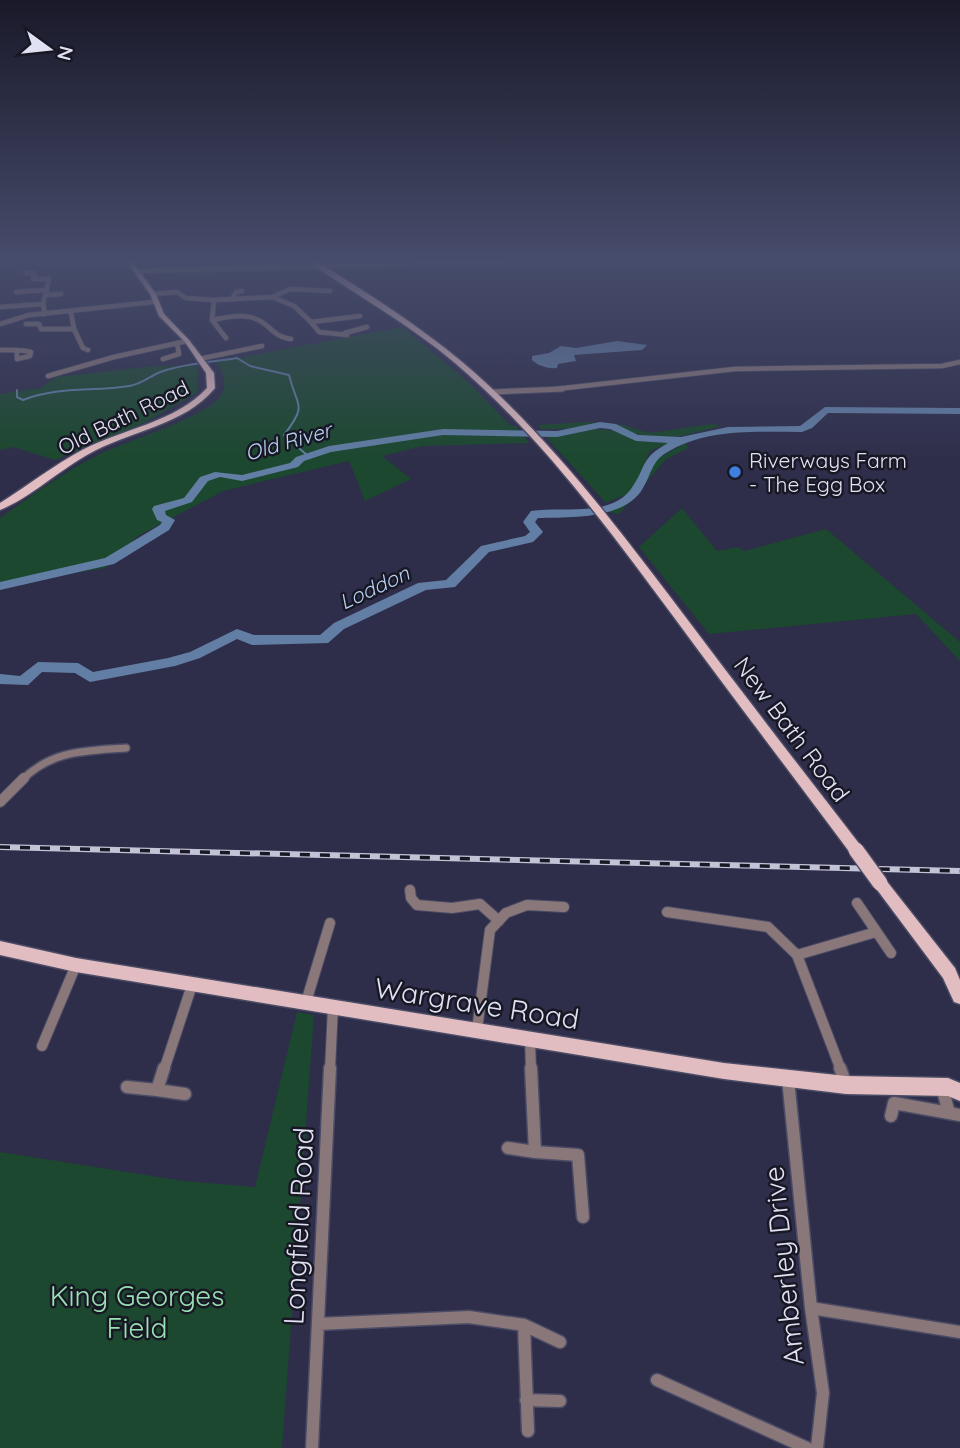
<svg xmlns="http://www.w3.org/2000/svg" width="960" height="1448" font-family="Quicksand,sans-serif">
  <rect width="100%" height="100%" fill="#2e2e4a"/>
  <path fill="#1b482e" d="M402,327L468,382L511,426H516L529,443L423,446L382,456L411,479L365,501L349,461L223,491L138,536L105,568L0,585V518C31,496 65,471 100,454C126,442 200,418 217,400C229,387 225,375 216,362Z
    M154,366H198L197,393L144,423L55,460L14,447L0,450V394L40,388L56,377Z
    M584,422L623,425L649,433L712,424L722,426L681,436L652,438L600,424L565,429H541L539,425Z
    M586,428L616,431L637,441L669,443L650,451L632,492L606,503L546,437L567,435Z
    M686,443L688,448L666,459L619,514L608,512L638,491L644,473L658,458Z
    M682,508L717,551L738,547L744,551L826,529L960,642V661L916,614L709,634L639,547Z
    M297,1012L314,1015L282,1448H0V1152L184,1181L255,1187Z"/>
  <path fill="#627ea4" d="M617,341L647,345L642,350L574,355L576,361L558,364L557,368C549,369 538,366 532,360V356L549,353L561,346L576,348Z"/>
  <g fill="none" stroke-linecap="round" stroke-linejoin="round">
    <path stroke="#627ea4" stroke-width="2" d="M17,390V397L23,400C58,386 93,392 129,386C142,384 151,375 163,371C186,363 213,362 237,358L250,366L289,375C297,408 308,404 284,435L308,456"/>
    <path fill="#627ea4" fill-rule="evenodd" d="M825,407L960,408V414L828,413L812,428L802,432C756,432 706,428 666,453C652,461 651,475 643,488C625,520 570,517 538,518L535,522L543,532L533,542L489,552L455,587L426,590L344,629L328,643L252,645L237,639L200,658L175,666L90,682L75,673L42,672L28,685L0,684V674L20,676L38,662L78,663L93,672L168,658L190,652L237,629L254,635H320L334,623L418,583L446,580L481,546L525,536L530,532L523,522L531,511C561,506 610,518 631,489C647,467 639,459 668,443L636,441L610,429L600,428L557,437L443,435L331,452L304,461L298,467L242,481L220,477L208,481L192,502L165,511L166,515L175,520L169,530L114,564L0,590V582L105,558L160,525L162,522L157,520L152,509L154,506L184,498L200,477L215,472L242,475L290,463L296,457L329,446L443,429L557,431L600,422L616,424L638,435L681,437L728,427L800,426Z"/>
    <defs>
      <path id="street-far4" d="M138,271L518,261
        M26,273H35L33,279H49L43,304L45,314
        M16,292L47,290
        M153,294L177,292L186,298L214,300L272,297L290,289L330,291
        M45,295L61,294
        M272,297L294,306L311,322
        M232,299L236,292L242,291
        M214,300L212,320L226,338
        M0,307L43,304
        M71,312L74,329L83,348L88,350
        M212,320C229,317 247,312 262,322C275,331 274,336 291,339
        M0,324L29,315L154,302
        M26,324H39L41,329H74
        M345,333L367,327
        M347,335L319,332L311,322L360,316
        M0,350C11,350 21,349 31,352L30,356L17,359V350
        M163,359L179,354L177,343
        M199,359L262,346
        M48,376L114,357L187,341
        M547,390L735,369L942,366L960,362"/>
      <path id="street-far3" d="M493,392L562,389"/>
      <path id="street-far2" d="M22,780C52,750 86,751 126,748"/>
      <path id="street-far1" d="M0,802L24,778
        M410,890L411,898L417,905L452,908L480,904L499,921
        M857,903L891,953
        M667,912L768,927L797,955L841,1070
        M797,955L876,932
        M306,1002L330,923
        M477,1030L490,930L506,913L527,905L564,907
        M530,1040L531,1070
        M42,1046L76,965
        M164,1070L192,985
        M330,1070L333,1006"/>
      <path id="street" d="M164,1068L157,1090L185,1094
        M840,1068L846,1084
        M788,1079L811,1308L823,1393L817,1448
        M127,1087L157,1090
        M942,1087L949,1113L960,1115
        M891,1116L894,1103L949,1113
        M508,1148L535,1152L531,1068
        M535,1152L578,1155L583,1217
        M811,1308L960,1332
        M318,1324L469,1317L524,1325L560,1342
        M524,1325L528,1431
        M657,1380L807,1448
        M526,1400L560,1401
        M312,1448L330,1068"/>
      <path id="primary" d="M126,261H132L156,294L164,314L189,340L214,373L215,388C184,426 128,431 87,455C60,470 28,499 0,510V503C27,486 54,465 82,450C122,429 176,422 207,388L206,373L185,342L159,316L150,294Z
        M307,261H314L326,267C372,296 419,326 461,361C549,435 618,528 687,619C744,695 803,771 861,846L863,850L861,854L856,856L851,854C793,776 734,699 676,620C609,530 542,437 455,363C409,324 356,295 307,261Z
        M880,877L885,879L955,968L960,980V1004L954,1002L943,978L875,887L873,883L875,879Z
        M0,941L76,958L724,1063L846,1076L948,1078L960,1083V1101L948,1096L846,1094L724,1079L76,972L0,955Z"/>
    </defs>
    <use href="#street-far4" stroke="#4a4b65" stroke-width="6"/>
    <use href="#street-far3" stroke="#4a4b65" stroke-width="7"/>
    <use href="#street-far2" stroke="#4a4b65" stroke-width="10"/>
    <use href="#street-far1" stroke="#4a4b65" stroke-width="12"/>
    <use href="#street" stroke="#4a4b65" stroke-width="15"/>
    <use href="#primary" stroke="#4a4b65" stroke-width="3"/>
    <use href="#street-far4" stroke="#897779" stroke-width="4.5"/>
    <use href="#street-far3" stroke="#897779" stroke-width="5"/>
    <use href="#street-far2" stroke="#897779" stroke-width="7"/>
    <use href="#street-far1" stroke="#897779" stroke-width="10"/>
    <use href="#street" stroke="#897779" stroke-width="12"/>
    <use href="#primary" fill="#e1bcc0" fill-rule="evenodd"/>
    <defs>
      <path id="rail" d="M0,847L960,871"/>
    </defs>
    <use href="#rail" stroke="#c3c3d7" stroke-width="6"/>
    <use href="#rail" stroke="#181825" stroke-width="3.5" stroke-dasharray="10" stroke-linecap="butt"/>
    <defs>
      <path id="primary-bridge" d="M856,850L880,883"/>
    </defs>
    <use href="#primary-bridge" stroke="#4a4b65" stroke-width="18" stroke-linecap="butt"/>
    <use href="#primary-bridge" stroke="#e1bcc0" stroke-width="15"/>
  </g>
  <linearGradient id="sky" x2="0" y2="1"><stop stop-color="#191929"/><stop offset="0.56" stop-color="#464c6b"/><stop offset="1" stop-color="#464c6b" stop-opacity="0"/></linearGradient>
  <rect width="960" height="463" fill="url(#sky)"/>
  <circle fill="#3f7fe0" stroke="#181825" stroke-width="2.5" cx="735" cy="472" r="7"/>
  <g text-anchor="middle" dominant-baseline="central" stroke-width="5" stroke-linejoin="round" paint-order="stroke">
    <g font-size="21" fill="#e0e1f3" stroke="#181825">
      <text transform="translate(123 417) rotate(-26)">Old Bath Road</text>
    </g>
    <g font-size="21" font-style="italic" fill="#b8d2f6" stroke="#181825">
      <text transform="translate(288 441) rotate(-16)">Old River</text>
      <text transform="translate(374 587) rotate(-25)">Loddon</text>
    </g>
    <g font-size="21" fill="#e0e1f3" stroke="#181825" text-anchor="start">
      <text x="749" y="460">Riverways Farm<tspan x="749" dy="24">- The Egg Box</tspan></text>
    </g>
    <g font-size="24" fill="#e0e1f3" stroke="#181825">
      <text transform="translate(792 729) rotate(53)">New Bath Road</text>
    </g>
    <g font-size="28" fill="#e0e1f3" stroke="#181825">
      <text transform="translate(477 1003) rotate(9)">Wargrave Road</text>
      <text transform="translate(298 1226) rotate(-87)">Longfield Road</text>
      <text transform="translate(783 1266) rotate(-96)">Amberley Drive</text>
    </g>
    <g font-size="28" fill="#98e1b2" stroke="#181825">
      <text x="137" y="1295">King Georges<tspan x="137" dy="32">Field</tspan></text>
    </g>
  </g>
  <g transform="translate(49 49) rotate(105)" stroke="#181825" stroke-width="5" paint-order="stroke">
  <path d="M0-5L12 26L0 18L-12 26Z" fill="#e0e1f3"/>
  <text y="-10" font-size="19" font-weight="bold" text-anchor="middle" fill="#e0e1f3">N</text>
  </g>
</svg>
